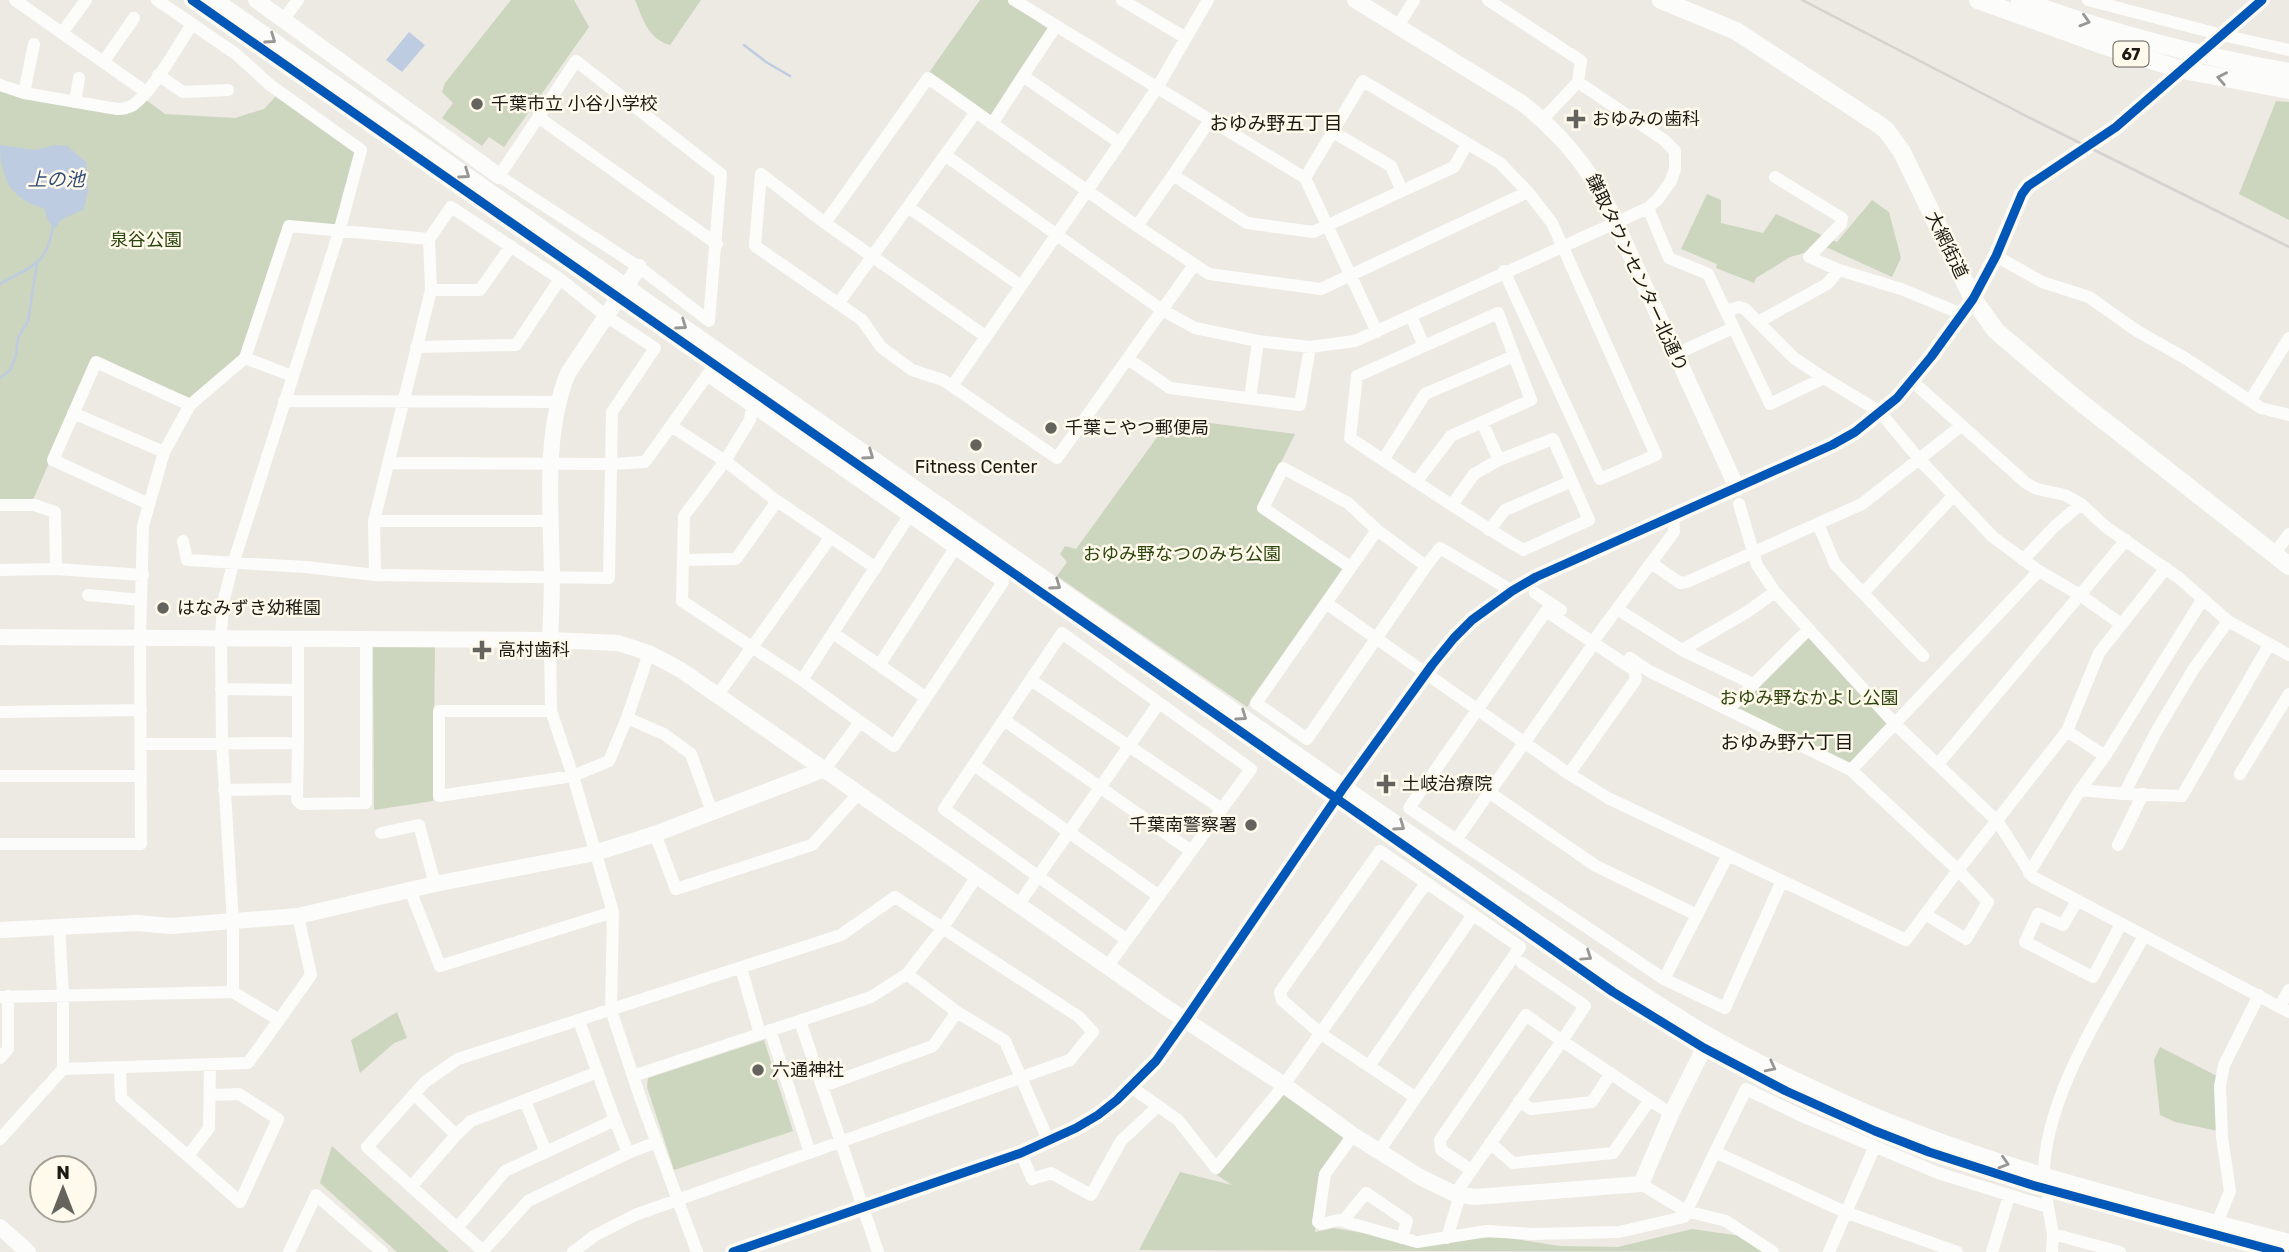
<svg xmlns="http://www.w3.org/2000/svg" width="2289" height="1252" font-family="Rubik,'Noto Sans JP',sans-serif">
  <rect width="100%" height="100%" fill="#eceae2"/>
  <path fill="#ccd5be" d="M511,0H574L589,27L504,147L489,137L482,146L442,118L453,103L442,92L445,83Z
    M635,0H701L670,45C648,39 643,19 635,0Z
    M980,0H1007L1051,31L990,118L928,74Z
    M0,90L116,113L146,100L165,114L235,118L264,109L276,96L356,152L337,227L287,221L244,353L192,399L95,357L32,502H0Z
    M2276,101L2289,102V220L2239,194Z
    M1707,194L1721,200V223L1763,233L1776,214L1837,242L1872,200L1889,212L1901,258L1892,277L1826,247L1790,257L1756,278L1754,283L1716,268L1717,264L1681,249Z
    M1171,418L1295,434L1258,509L1344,568L1247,707L1057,576L1067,562L1060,554L1065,546L1076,549Z
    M1812,634L1889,721L1848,766L1734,707Z
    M373,645L435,646L433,801L374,810Z
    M397,1012L407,1038L394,1043L360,1073L351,1040Z
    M764,1040L793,1131L674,1170L647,1087L648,1078Z
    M2160,1047L2217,1076L2218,1131L2175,1122L2160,1115L2154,1060Z
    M1282,1094L1347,1138L1320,1176L1315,1232L1334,1228L1369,1234L1508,1238L1560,1246L1618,1247L1692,1229L1748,1237L1767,1252L1139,1250L1180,1172L1232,1185L1217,1175Z
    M332,1146L449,1252H397L320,1183Z"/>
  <path fill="#becce1" d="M409,32L425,45L402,72L386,60Z
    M0,145L35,150L55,145L67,146L86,162L88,190L84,209L61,220L55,228C48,223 46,216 44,208C11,201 0,176 0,145Z"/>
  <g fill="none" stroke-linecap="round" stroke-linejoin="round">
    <path stroke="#becce1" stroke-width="2.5" d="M744,45L766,62L790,76
      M0,284C31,266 48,265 53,226
      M0,378L10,370L16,355L18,338L28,321L37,263"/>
    <path stroke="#fcfcfb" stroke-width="12" d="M15,0L146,92
      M157,0L236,54L270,85L361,150L339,232L233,564L223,603L221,638L222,743L233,922V992
      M1014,0L1305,178
      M1122,0L1186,38
      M1488,0L1581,61L1578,82L1543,119
      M2088,0L2222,35L2289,50
      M283,20L298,0
      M1398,26L1414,0
      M62,33L86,0
      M104,61L134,18
      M576,61L721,174L709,321L639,267L499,176Z
      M158,75L183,92L228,90
      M1023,76L1056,26
      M0,85L24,93L117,109C122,109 128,108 133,105C154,90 177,47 192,24
      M24,93L34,44
      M75,102L79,78
      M538,117L717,244
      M1210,120L1173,175L1247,223L1313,232L1454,167L1467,144
      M992,124L1023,76L1120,143
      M1333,132L1391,166L1402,191
      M945,155L1162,310L1195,328L1258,341L1310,347L1355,341L1648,208L1658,199L1671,181L1675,169V151L1664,140L1578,82
      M1775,177L1842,218L1841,224L1809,257L1839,270L1901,289L1962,314
      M908,207L1020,285
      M1648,208L1669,258L1708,274L1770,404L1824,378
      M825,223L928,78L976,112
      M1137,226L1173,175
      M1996,256L2042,282L2089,297L2137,331L2185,358L2261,408L2289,415
      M1194,265L1057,458L952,386L1120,143L1157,88L1208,0
      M431,290H480L511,246
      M838,304L976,112L1137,226L1209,274L1321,289L1528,192
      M1726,311L1739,307L1745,309L1794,358L1824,378L1880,412L1919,459L1993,537L2039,571L2080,595L2121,624
      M1411,316L1424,346
      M1758,322L1827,284L1839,270
      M1377,332L1305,178L1363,81L1500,163L1528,192L1552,223L1656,455L1600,479L1504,271
      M416,347L516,345L560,279
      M1676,354L1733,328
      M245,358L292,376
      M1128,359L1170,388L1300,405L1310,347
      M707,375C806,444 904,513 1003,582L894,746L802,680L682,601L684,516L725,461L750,420L752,406
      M1912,381L2026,483L2037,489L2065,495L2081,504L2106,527L2179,578L2228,621L2289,655
      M952,386L943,380L912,370L881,347L862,320L755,246L761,174L825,223L985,336
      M1250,399L1258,341
      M284,401L558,402
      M2250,401L2289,338
      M73,413L164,452
      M1482,422L1499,460
      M671,426L725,461L777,501L876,568
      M1383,460L1425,394L1514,356
      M389,463L610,464L645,462L711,370
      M1416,482L1451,436L1531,400L1498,313L1357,376L1350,438C1407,476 1464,514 1523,550L1589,520L1553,439L1499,460L1474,474L1452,505
      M149,504L53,460L96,362L190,405
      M1739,504L1757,565L1775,592L1894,723L1998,822L2033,877L2289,1012
      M0,505H34L55,512L56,569
      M374,521H551
      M1818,524L1835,564L1923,656
      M1377,530L1256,703L1307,739L1426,566
      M1489,530L1505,510L1572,481
      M183,541L187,560L306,567L375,575L609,578L612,412L655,348L606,316L560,279L451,207L429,239L431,290L374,521L375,575
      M2274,554L2289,534
      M683,560L736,559L777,501
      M2023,560L2054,527L2081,504
      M1651,563L1674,532L1673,517
      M1350,567L1263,508L1283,468L1348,503L1377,530L1426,566L1440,548L1512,591
      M0,570L56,569L143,575
      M1535,593L1561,610
      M1863,593L1953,496
      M88,595L141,600
      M1326,603L1569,774L1608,798L1906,940L1958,870L2067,731L2099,653L2166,568
      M1617,609L1682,650L1753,684
      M833,633L925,697
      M1597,636L1651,563L1680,583L1687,582L1862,504L1961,426
      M550,640L551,711L573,776L613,912L611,1010L641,1100L697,1252
      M1682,650L1747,612L1775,592
      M1630,658L1649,671L1851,770L1958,870L1988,902L1966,939L1925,914
      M880,664L955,548
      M802,680L909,516
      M1031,680L1222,809
      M221,689L298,690
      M717,696L830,538
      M1728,710L1809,629
      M551,711H439V796L573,776L609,761L627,718L649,653
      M0,712L141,710
      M627,718L664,734L691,754L712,812
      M1004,720L1191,851
      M2067,731L2105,756
      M298,743V639
      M141,744L298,743L297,800L301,804L366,803V639
      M1938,764L2126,540
      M974,765L1159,896
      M825,769L860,722
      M1851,770L2039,571
      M1569,774L1636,679L1634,670L1546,611L1409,808L1664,979L1725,1008L1782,881
      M2240,774L2289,694
      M0,776H140
      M224,790L297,789
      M2080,790L2124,794L2182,796L2269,645
      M1490,793L1596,866L1697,915
      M2124,794L2156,732L2193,670L2228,621
      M381,833L419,825L435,884
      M655,834L676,889L812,845L859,793
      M1456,840L1594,643
      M0,844H141L140,637L143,526L164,452L190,405L245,358L289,226L429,239
      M2118,845L2143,794
      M2029,873L2080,790L2105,756L2202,600
      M410,890L440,966L613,912
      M2077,901L2063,925L2038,914L2025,942L2093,977L2121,924
      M1018,905L1159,703
      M1107,967C1155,901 1203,835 1251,769L1062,633L944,809L1127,940
      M741,968L760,1034
      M907,974L957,1012L1005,1041L1049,1142
      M1664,979L1728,855
      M0,997L233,992L279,1020L311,975L298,916
      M2280,1006L2289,990
      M579,1021L615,1120
      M800,1021L878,1252
      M770,1030L810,1153
      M0,1058L8,1049V996
      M210,1066L209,1128L188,1156L240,1202L278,1119L239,1094L211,1095
      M1369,1066L1473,915
      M120,1068L121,1098L188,1156
      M63,1069L248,1063L279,1020
      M633,1076L871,997L907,974L942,929L977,876
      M823,1086L933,1046L957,1012
      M1131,1087L1178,1120L1216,1168L1284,1085L1426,883
      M414,1094L456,1135
      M525,1101L546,1152
      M1519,1101L1531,1109L1592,1102L1611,1073
      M1353,1135L1325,1174L1318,1222L1321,1224L1339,1220L1417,1242L1487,1231L1533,1234L1619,1232L1684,1217L1715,1152L1845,1212L1957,1252
      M0,1139L63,1069V995L59,926
      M1490,1143L1513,1163L1613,1153L1649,1101
      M1379,1151L1520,947L1380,851L1280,992L1282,1000L1321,1034L1415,1097
      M1715,1152L1746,1089L1804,1117L1938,1173L2048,1207
      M1021,1153L1032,1179L1051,1173L1091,1195L1121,1141L1157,1107
      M1471,1170L1441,1150L1440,1140L1526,1015L1562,1041L1585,1006L1522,963
      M2044,1183C2040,1102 2106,1005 2144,936
      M1641,1184L1686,1211L1726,1221L1773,1252
      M411,1187L456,1135L471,1121L598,1072
      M1455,1194L1562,1041L1671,1114
      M2047,1201L2053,1234L2052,1252
      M1343,1221L1366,1193L1407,1221L1402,1238
      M2217,1223L2230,1191L2222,1137L2220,1086L2224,1065L2259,995
      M457,1228L505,1171L615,1120L628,1153
      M2053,1234L2120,1252
      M1447,1238L1460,1195
      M483,1251L367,1147L425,1082L458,1059L841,935L895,897L1079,1017L1093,1032L1070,1060L635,1215L594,1236L573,1252
      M289,1252L316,1195L382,1252
      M482,1252L528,1201L628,1153L657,1142
      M1829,1252L1874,1148
      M1992,1252L2009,1196"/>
    <path stroke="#fcfcfb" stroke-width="16" d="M192,0L1542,942L1613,992L1704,1048L1786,1091L1875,1131L1929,1152L2032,1185L2280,1252
      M215,0L1537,922C1594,961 1650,1001 1710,1036C1745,1056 1782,1074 1819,1091C1967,1162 2131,1200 2289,1242
      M256,0L499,176
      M1355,0L1522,103C1560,133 1588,166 1610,210L1737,488
      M0,637L550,640L618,643L649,653L681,670L1164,1006L1284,1085L1353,1135L1420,1177L1455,1194L1475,1197L1641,1184L1671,1114L1704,1048
      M550,640C551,618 552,597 552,575C551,511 543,433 568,373L639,267
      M0,930L137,923L171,926L298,916L435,884L595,853L655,834L825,769
      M0,1227L28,1252
      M733,1252L1021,1153L1076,1128L1098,1115L1117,1100L1156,1061L1185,1020L1344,787L1432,665L1454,638L1472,620L1512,591L1536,577L1832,445L1855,432L1897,398L1931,357L1973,299L1996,256L2022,194L2028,186L2116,127L2262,0"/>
    <path stroke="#fcfcfb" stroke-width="18" d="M1661,0L1736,31L1875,122L1886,130L1902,152L1973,299L1996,331L2074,397L2289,566
      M1978,0L2108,47L2183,70L2289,90
      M2020,0C2107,32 2198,56 2289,72"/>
    <path stroke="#d3d2d0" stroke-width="2.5" d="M1802,0L2028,117L2289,247"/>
    <defs>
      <path id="cycleway" d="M192,0L1542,942L1613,992L1704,1048L1786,1091L1875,1131L1929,1152L2032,1185L2280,1252
        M733,1252L1021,1153L1076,1128L1098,1115L1117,1100L1156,1061L1185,1020L1344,787L1432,665L1454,638L1472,620L1512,591L1536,577L1832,445L1855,432L1897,398L1931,357L1973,299L1996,256L2022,194L2028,186L2116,127L2262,0"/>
    </defs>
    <use href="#cycleway" stroke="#fffaeb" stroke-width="13"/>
    <use href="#cycleway" stroke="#0057b8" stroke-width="9"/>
  </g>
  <defs><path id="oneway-chevron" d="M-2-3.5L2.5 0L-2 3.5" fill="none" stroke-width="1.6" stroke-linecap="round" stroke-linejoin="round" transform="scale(1.75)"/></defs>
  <g stroke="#989794">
    <use href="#oneway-chevron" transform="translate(2085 21) rotate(17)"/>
    <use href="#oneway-chevron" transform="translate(271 39) rotate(35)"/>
    <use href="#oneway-chevron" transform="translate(2222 78) rotate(-169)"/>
    <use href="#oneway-chevron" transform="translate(465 174) rotate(35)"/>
    <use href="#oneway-chevron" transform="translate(682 325) rotate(35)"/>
    <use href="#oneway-chevron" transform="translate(869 455) rotate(35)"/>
    <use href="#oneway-chevron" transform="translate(1056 585) rotate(35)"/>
    <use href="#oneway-chevron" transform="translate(1242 716) rotate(35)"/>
    <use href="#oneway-chevron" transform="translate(1400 826) rotate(35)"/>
    <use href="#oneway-chevron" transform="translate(1587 956) rotate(34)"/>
    <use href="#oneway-chevron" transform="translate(1771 1067) rotate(27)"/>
    <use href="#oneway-chevron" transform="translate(2004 1163) rotate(17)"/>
  </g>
  <g fill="#65635d" stroke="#fffaeb" stroke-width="2.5">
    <circle cx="477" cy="104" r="7"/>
    <path d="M1572.5 108.5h7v7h7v7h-7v7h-7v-7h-7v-7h7z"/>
    <circle cx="1051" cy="428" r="7"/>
    <circle cx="976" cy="445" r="7"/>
    <circle cx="163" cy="608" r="7"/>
    <path d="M478.5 639.5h7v7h7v7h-7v7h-7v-7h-7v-7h7z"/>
    <path d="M1382.5 773.5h7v7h7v7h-7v7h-7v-7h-7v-7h7z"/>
    <circle cx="1251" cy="825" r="7"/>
    <circle cx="758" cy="1070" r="7"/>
  </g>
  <g text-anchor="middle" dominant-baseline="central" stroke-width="5" stroke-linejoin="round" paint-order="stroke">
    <rect fill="#fffaeb" stroke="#615e56" stroke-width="2" x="2113.5" y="41.5" width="35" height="25" rx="5"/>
    <g font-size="16" font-weight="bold" fill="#1d1b16">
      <text x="2131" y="54">67</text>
    </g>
    <g font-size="18" fill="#1d1b16" stroke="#fffaeb" text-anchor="start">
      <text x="491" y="104">千葉市立 小谷小学校</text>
      <text x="1592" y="119">おゆみの歯科</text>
      <text x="1065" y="428">千葉こやつ郵便局</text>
      <text x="976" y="467" text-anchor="middle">Fitness Center</text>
      <text x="177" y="608">はなみずき幼稚園</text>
      <text x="498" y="650">高村歯科</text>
      <text x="1402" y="784">土岐治療院</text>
      <text x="1237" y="825" text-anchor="end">千葉南警察署</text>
      <text x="772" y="1070">六通神社</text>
    </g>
    <g font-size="18" fill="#2c440d" stroke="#fffaeb">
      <text x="146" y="240">泉谷公園</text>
      <text x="1182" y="554">おゆみ野なつのみち公園</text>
      <text x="1809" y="698">おゆみ野なかよし公園</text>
    </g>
    <g font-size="18" fill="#1d1b16" stroke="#fffaeb">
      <text transform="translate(1947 245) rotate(64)">大網街道</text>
      <text transform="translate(1637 273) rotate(65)">鎌取タウンセンター北通り</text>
    </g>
    <g font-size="19" fill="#1d1b16" stroke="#fffaeb">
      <text x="1276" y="123">おゆみ野五丁目</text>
      <text x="1787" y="742">おゆみ野六丁目</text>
    </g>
    <g font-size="19" font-style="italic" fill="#314d7b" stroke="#fffaeb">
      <text x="56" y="179">上の池</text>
    </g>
  </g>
  <g transform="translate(63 1189)"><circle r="33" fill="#fffaeb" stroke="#a5a196" stroke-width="2"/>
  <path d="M0-5L12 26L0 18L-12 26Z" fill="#65635d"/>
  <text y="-10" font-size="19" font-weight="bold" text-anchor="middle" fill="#1d1b16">N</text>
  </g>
</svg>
